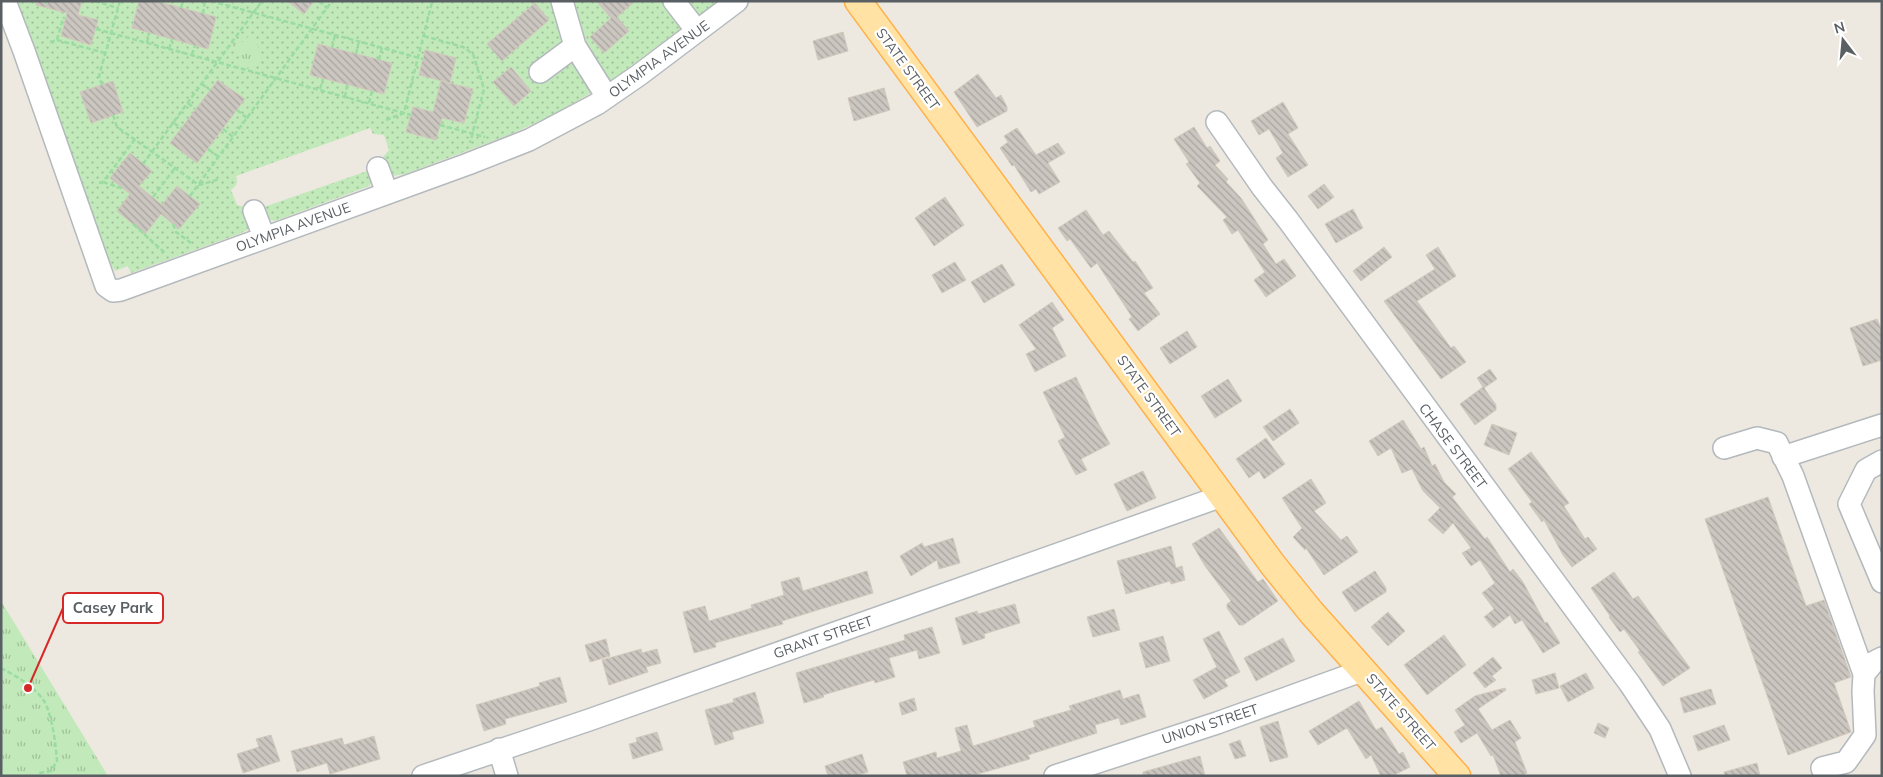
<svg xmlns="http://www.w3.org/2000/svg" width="1883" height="777" font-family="Mulish,sans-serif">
  <defs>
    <pattern id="grass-dots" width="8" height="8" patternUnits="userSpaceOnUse" patternTransform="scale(1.25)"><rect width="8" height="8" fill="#c1e9b9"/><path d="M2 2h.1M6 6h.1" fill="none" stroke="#a0c09a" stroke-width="1.8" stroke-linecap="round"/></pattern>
    <pattern id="park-tufts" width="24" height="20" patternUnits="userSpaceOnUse" patternTransform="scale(1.25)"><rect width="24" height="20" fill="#c1e9b9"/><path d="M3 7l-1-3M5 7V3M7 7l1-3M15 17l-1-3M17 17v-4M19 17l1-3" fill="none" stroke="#a0c09a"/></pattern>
    <pattern id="building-back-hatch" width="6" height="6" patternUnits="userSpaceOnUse" patternTransform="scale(1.25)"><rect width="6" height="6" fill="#cbc6bf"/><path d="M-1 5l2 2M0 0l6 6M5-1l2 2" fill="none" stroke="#a8a49f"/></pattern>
  </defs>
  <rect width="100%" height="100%" fill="#eee9e0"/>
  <path fill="url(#grass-dots)" d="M17,1H718L616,77L589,94L551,116L511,134L469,150L405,174L392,176L384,165L383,157L389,150L384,135L373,134L370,128L236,176C238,183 237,185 231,190L237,205L245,207L251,228L239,234L131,273L128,266L115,271L107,258Z
    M370,170L373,181L369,186L275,221L267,219L264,207Z"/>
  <path fill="url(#park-tufts)" d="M251,36L255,37L262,58L258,64H251L248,68L241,67V57L234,50L233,45L236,41L243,42L246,38Z
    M1,601L108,776H1Z"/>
  <path fill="url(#building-back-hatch)" stroke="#d3c9be" d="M36,1H82L78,15L98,20L91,45L61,36L67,13L36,5Z
    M139,1H156L216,17L208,49L132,28Z
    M287,1H314L304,14Z
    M596,1H635L617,17L629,31L604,53L590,37L611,18Z
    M535,3L549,20L502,61L487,44Z
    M843,32L848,51L818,60L813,41Z
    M318,44L392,63L384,94L310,75Z
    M425,50L456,58L450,83L419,75Z
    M511,67L531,91L514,106L493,82Z
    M978,74L996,98L1001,95L1007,107V111L977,127L954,92Z
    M218,80L245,99L197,163L170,143Z
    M113,81L123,112L91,123L80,92Z
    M441,81L473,89L464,123L442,118L436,140L406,132L413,107L433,112Z
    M884,88L890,110L854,121L848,98Z
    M1283,102L1298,128L1288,134L1308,165L1288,177L1276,158L1283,153L1269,129L1259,135L1251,121Z
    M1194,127L1207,148L1210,146L1220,161L1215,165L1228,179L1226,182L1241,198L1268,240L1263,244L1276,264L1284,259L1296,276L1266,297L1254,280L1265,272L1238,230L1232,234L1223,220L1227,217L1197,186L1200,183L1186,164L1189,162L1174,139Z
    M1017,128L1036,155L1058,143L1065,153L1048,163L1060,182L1039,194L1036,189L1031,192L1014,165L1012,166L1000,148L1008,142L1004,136Z
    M130,153L152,171L139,186L162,205L177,186L200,204L179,229L161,214L145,234L117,211L130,194L110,178Z
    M1324,184L1334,197L1318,209L1308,196Z
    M945,197L964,225L934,246L915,218Z
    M1353,209L1363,228L1336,243L1325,224Z
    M1086,210L1103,235L1109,231L1133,262L1135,261L1153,288L1144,293L1160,314L1138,331L1129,319L1132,317L1097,263L1091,268L1070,239L1067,241L1058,228Z
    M1384,247L1392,257L1361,281L1353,271Z
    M1438,247L1456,276L1417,301L1451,348L1454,346L1466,362L1441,379L1384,301L1435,269L1426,255Z
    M955,262L966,280L942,293L932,275Z
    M1002,264L1015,285L984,303L971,282Z
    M1052,302L1064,320L1052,328L1066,356L1035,372L1026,354L1036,349L1019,325Z
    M1877,319L1882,331V360L1863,366L1850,328Z
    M1187,331L1197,347L1170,364L1160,348Z
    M1490,369L1497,379L1484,388L1496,405V410L1475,425L1460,404L1483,387L1477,378Z
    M1076,377L1097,421L1110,444L1081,459L1087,470L1076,475L1058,441L1065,437L1043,392Z
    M1228,379L1242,401L1215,418L1201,396Z
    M1290,409L1299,423L1273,441L1263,427Z
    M1403,420L1421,449L1424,447L1432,466L1435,464L1444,482L1456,494L1452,497L1485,539L1487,537L1510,572L1513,569L1523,582L1545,623L1547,622L1560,643L1543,653L1522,620L1515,624L1510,615L1493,628L1484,617L1494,609L1482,593L1495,583L1480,560L1471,566L1462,553L1471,548L1453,523L1443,534L1428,520L1440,508L1423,491L1412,469L1402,473L1391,448L1378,456L1369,441Z
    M1492,424L1517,433L1509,455L1484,445Z
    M1266,438L1285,464L1264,479L1259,471L1249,478L1236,459Z
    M1531,452L1569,503L1564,506L1585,539L1588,537L1597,549L1572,567L1563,555L1544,520L1542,522L1529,504L1532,502L1508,469Z
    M1143,471L1156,498L1127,511L1114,484Z
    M1311,479L1326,503L1314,511L1341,540L1347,536L1358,552L1324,575L1306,548L1305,550L1293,537L1302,528L1282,498Z
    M1768,497L1806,606L1824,600L1851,677L1834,683L1851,732L1788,755L1705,519Z
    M1219,528L1258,582L1263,579L1278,601L1243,625H1239L1227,608V604L1231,601L1205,566L1192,544Z
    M953,538L960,563L939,569L937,560L911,576L900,556L922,543L924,547Z
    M1171,546L1176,568L1182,566L1185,580L1171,584L1170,581L1126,594L1117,561Z
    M867,571L873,593L782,621L783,624L715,643L716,647L694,653L683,612L705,606L709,621L752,608L751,605L784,595L781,582L799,577L803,591Z
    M1375,571L1386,588V592L1355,612L1342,592Z
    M1614,572L1633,599L1638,596L1690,668L1663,686L1638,652L1640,651L1624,629L1620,632L1609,617L1610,616L1591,588Z
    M1015,604L1020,623L984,634L985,638L963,645L955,618L977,611L978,614Z
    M1114,609L1120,630L1093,637L1087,617Z
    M1388,612L1405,631L1388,646L1371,627Z
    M932,627L940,653L919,659L917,650L889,658L895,677L875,683L874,680L823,695L824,697L804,703L796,673L905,640L904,635Z
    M1219,631L1240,672L1224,680L1228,686L1204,699L1193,680L1217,667L1203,639Z
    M1444,635L1466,665L1427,695L1404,665Z
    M1163,636L1170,661L1146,668L1139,643Z
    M1283,638L1295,661L1256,681L1244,658Z
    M606,639L610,656L590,662L585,645Z
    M641,649L642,653L657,649L661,663L646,667L648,672L609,685L602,660Z
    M1493,657L1502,668L1492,676L1496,680L1485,688L1473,673Z
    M1555,673L1559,688L1536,694L1532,680Z
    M1586,673L1594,688L1568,702L1560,686Z
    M560,677L567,702L505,719L506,724L484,731L476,705L540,686L539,683Z
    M1505,688L1506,690L1478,709L1492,730L1510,720L1521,738L1515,742L1527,773L1520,776H1501L1493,755L1491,756L1477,733L1461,743L1454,732L1465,725L1455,710L1475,696Z
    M1711,689L1716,704L1684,713L1680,698Z
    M1120,690L1123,699L1139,694L1146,717L1121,725L1119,718L1095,725L1097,733L1028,755L1030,759L971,776H907L903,762L936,752L937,758L961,751L955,728L967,725L973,746L1035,727L1033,721L1071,710L1069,706Z
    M755,692L764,723L732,732L734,739L715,745L705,710L734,702L733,699Z
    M914,698L917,710L902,715L899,703Z
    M1359,701L1376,730L1382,727L1399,754L1403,752L1410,767L1392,776H1381L1371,755L1366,759L1347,728L1318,745L1309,731Z
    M1278,721L1288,757L1270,762L1260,727Z
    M1598,723L1609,728L1605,738L1594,733Z
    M1724,725L1730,740L1698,751L1693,736Z
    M657,732L663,750L633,759L629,744L637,742L636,738Z
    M271,735L280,761L243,773L237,754L259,747L256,739Z
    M374,736L380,759L330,774L327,763L297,772L291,751L342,738L344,745Z
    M1240,740L1246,756L1235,759L1229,744Z
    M862,754L868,772L856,776H828L825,766Z
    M1200,756L1205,776H1143V772Z
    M1757,763L1760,776H1725L1724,772Z"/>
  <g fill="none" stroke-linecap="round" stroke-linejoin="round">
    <defs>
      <path id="minor" d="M5,1L24,51L106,286L113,291L121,290L468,164L529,140L597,104L639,75L737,1
        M562,1L575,46L607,97
        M674,1L697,31
        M540,72L575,46
        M1217,122L1262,187L1288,220L1630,684L1660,729L1680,776
        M378,168L387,193
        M254,211L264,237
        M1724,448L1757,438L1777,443L1793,476L1864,674
        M1783,457L1882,425
        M1882,461L1866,470L1849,504L1882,582
        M499,749L507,776
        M423,776L589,720L1222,496
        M1055,776L1217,723L1364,670
        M1825,776L1822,768L1846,762L1865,735L1863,691L1864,674L1874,662L1882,658"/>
      <path id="major" d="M858,1L1273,565L1311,612L1457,776"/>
    </defs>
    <use href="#minor" stroke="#b3b9bd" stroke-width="24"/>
    <use href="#major" stroke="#ffb048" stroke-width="29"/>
    <path stroke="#9bdca2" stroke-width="2.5" stroke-dasharray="5 2.5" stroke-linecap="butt" d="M46,1L47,4
      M95,1L118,8
      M211,1L423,59
      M319,1L327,8
      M162,3L163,1
      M181,8L183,1
      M203,14L205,1
      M96,29L411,115
      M424,36L463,47L473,54L484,89L470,143
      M57,40L105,53
      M50,42L57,40L63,18H65
      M147,43L149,33
      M332,48L335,35
      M169,49L172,39
      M356,54L359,41
      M192,55L195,45
      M379,60L382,47
      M202,84L210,90
      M102,85L99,76L120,1
      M320,89L323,79
      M345,97L347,85
      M188,103L195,109
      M369,103L372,91
      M237,110L247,118
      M113,115L117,127L199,185L220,179
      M386,120L404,113L432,2
      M174,123L181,128
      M440,125L485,137
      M223,129L233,137
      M208,149L219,157
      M143,164L262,1
      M103,182L124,189
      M99,183L103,182L135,139
      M190,196L332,1
      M153,197L175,168
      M133,224L165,253
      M173,224L176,232L191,243
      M1,668C16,676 34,686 44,701C52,714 56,746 57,761L51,771L39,773L38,776"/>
    <use href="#minor" stroke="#fff" stroke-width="21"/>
    <use href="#major" stroke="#ffe2a4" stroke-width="26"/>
  </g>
  <g text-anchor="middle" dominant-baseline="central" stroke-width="4.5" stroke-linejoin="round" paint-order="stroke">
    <g font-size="14" fill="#595f63" stroke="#fff">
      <text transform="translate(659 59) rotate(-36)">OLYMPIA AVENUE</text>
      <text transform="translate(908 69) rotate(54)">STATE STREET</text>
      <text transform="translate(293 227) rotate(-20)">OLYMPIA AVENUE</text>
      <text transform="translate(1149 396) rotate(54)">STATE STREET</text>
      <text transform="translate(1453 446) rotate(53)">CHASE STREET</text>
      <text transform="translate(823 637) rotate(-19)">GRANT STREET</text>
      <text transform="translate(1401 712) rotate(49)">STATE STREET</text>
      <text transform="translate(1210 724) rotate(-18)">UNION STREET</text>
    </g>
  </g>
  <path fill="none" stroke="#d62828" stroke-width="2" d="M28 688L63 608"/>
  <circle fill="#d62828" stroke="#fff" stroke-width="2" cx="28" cy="688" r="5"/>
  <rect fill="#fff" stroke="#d62828" stroke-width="2" x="63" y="593" width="100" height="30" rx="5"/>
  <g font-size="15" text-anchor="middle" font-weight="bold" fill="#595f63">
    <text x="113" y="613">Casey Park</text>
  </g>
  <rect width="1883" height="777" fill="none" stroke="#595f63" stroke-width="5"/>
  <g transform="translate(1843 40) rotate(344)" stroke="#ffffff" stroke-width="4" paint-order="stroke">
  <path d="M0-4L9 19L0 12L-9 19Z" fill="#595f63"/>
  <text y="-8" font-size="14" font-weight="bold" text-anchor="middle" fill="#595f63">N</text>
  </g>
</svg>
